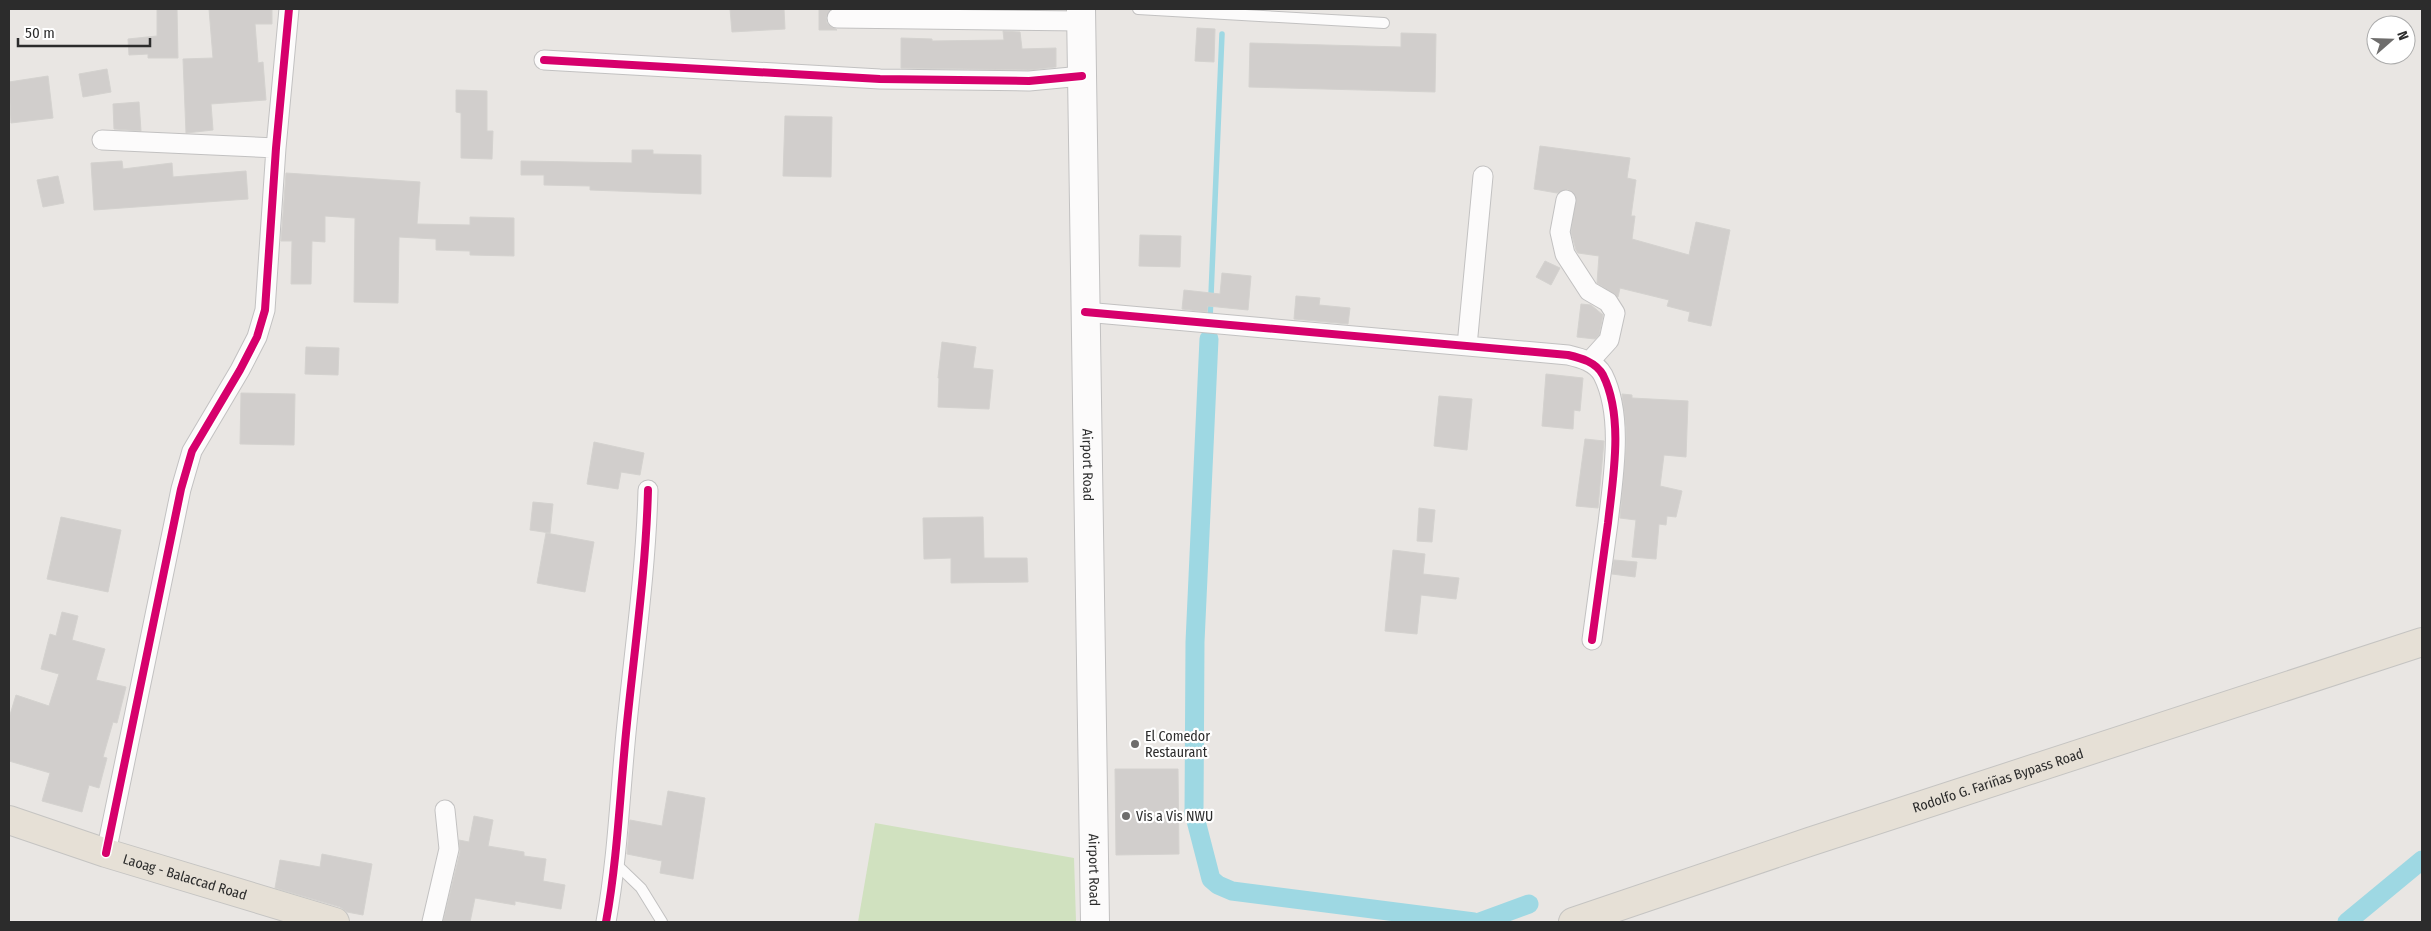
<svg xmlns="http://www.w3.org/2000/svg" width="2431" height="931" font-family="'Fira Sans Condensed',sans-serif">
  <rect width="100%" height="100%" fill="#e9e6e3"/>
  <path fill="#d0e1bf" d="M875,823L1074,858L1076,922H858Z"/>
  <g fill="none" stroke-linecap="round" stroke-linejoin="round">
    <path stroke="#9ed8e3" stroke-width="5.5" d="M1210,319L1222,34"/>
    <path stroke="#9ed8e3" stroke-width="19" d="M1209,339L1195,642L1194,813L1211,879L1218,885L1232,891L1474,922
      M1480,922L1529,904
      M2347,922L2422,860"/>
  </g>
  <path fill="#d1cecc" stroke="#d4d2cf" d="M157,9H177L178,58H148V54L129,55L128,39L157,36Z
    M209,9H272V24H255L258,63L263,62L266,100L211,104L213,130L186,133L183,59L213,58Z
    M730,9H784L785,29L732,32Z
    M819,9H831L826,17L827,23L837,30H819Z
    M1197,28L1215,29L1214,62L1195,61Z
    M1003,31L1020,32L1022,49L1056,48V67L1029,70L901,68V38L932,39V41L1004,40Z
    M1401,33L1436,34L1435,92L1249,87L1250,43L1401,47Z
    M107,69L111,92L83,97L79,74Z
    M48,76L53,118L11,123L9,82Z
    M456,90L487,91V131H493L492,159L461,158V113L456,112Z
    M139,102L141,131L114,129L113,104Z
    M785,116L832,117L831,177L783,176Z
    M1540,146L1630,158L1627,178L1636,180L1631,216H1635L1632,239L1689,255L1696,222L1730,230L1711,326L1688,321L1690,312L1667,306L1669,300L1620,288L1618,297L1597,283L1599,256L1578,253L1576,250L1571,232L1576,196L1568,189L1557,193L1534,189Z
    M632,150H653V154L701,155V194L590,190V186L544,185V175H521V161L632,163Z
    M122,161L123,169L172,163L173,177L246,171L248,199L94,210L91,163Z
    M286,173L420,182L417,224L470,225V217L514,218V256L470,255V251L436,250V239L399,237L398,303L354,302L355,218L325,216V242L312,241L311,284H291L292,241H281Z
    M58,176L64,203L43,207L37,180Z
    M1140,235L1181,236L1180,267L1139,266Z
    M1545,261L1560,268L1551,285L1536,277Z
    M1222,273L1251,276L1248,310L1208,306L1207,312L1182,309L1184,290L1220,294Z
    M1296,296L1320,298L1319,305L1350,308L1348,324L1294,319Z
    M1581,304L1591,305L1603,315L1599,335L1595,339L1577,337Z
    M942,342L976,347L973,368L993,370L989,409L938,407L939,378H938Z
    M306,347L339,348L338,375L305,374Z
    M1546,374L1583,378L1580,411L1574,410L1573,429L1542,426Z
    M241,393L295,394L294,445L240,444Z
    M1622,394L1632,395V398L1688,401L1686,457L1664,455L1660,486L1682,491L1676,517L1667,516L1666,525L1659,524L1656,559L1632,557L1636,520L1620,518L1626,448V427Z
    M1439,396L1472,399L1467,450L1434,446Z
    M1585,439L1604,441L1598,508L1576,506Z
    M594,442L644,453L640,475L621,472L618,489L587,484Z
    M533,502L553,504L550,533L530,530Z
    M1419,508L1435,510L1432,542L1417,541Z
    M61,517L121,530L108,592L47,579Z
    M983,517L984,558H1027L1028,582L951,583V558L924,559L923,518Z
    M546,533L594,542L585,592L537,583Z
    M1393,550L1425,554L1423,574L1459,578L1456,599L1421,595L1417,634L1385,631Z
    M1614,560L1637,562L1635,577L1612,574Z
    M62,612L78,616L72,640L105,649L96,680L126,687L117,723L113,722L103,757L107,758L99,788L89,785L82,812L42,801L50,773L9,761V718L16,695L49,706L59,674L41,669L50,634L56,636Z
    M1115,769H1178L1179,854L1116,855Z
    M668,791L705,798L693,879L660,873L662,861L627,854L630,820L662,826Z
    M474,816L493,820L488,846L524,852V856L546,859L543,881L565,885L561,909L515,901V905L475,898L470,922H443L460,852L459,840L469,842Z
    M322,854L372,864L363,915L347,912L340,907L275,888L280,860L320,867Z"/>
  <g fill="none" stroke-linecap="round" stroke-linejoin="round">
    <defs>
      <path id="lane" d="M1138,9L1384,23
        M615,863L641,888L662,922"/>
      <path id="street" d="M837,18L1081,21
        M544,60L880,79L1029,81L1082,76
        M102,140L276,148
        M1566,200L1560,232L1565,254L1589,291L1608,302L1615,313L1609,340L1589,362
        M1085,312L1568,355C1581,358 1596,362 1603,375C1624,417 1613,478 1608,523C1603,562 1597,601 1592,640
        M1467,346L1483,176
        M106,853L181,489L192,451L240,370L257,337L265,310L276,148L289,9
        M432,922L449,849L445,810
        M606,922C618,856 620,790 627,723C635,645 646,568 648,490"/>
      <g id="secondary">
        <path id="s1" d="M1081,9L1095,922"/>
      </g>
      <g id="primary">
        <path id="s2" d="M9,820L106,853L335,922"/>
        <path id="s3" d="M1573,922L1809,842L2422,642"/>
      </g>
    </defs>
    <use href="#lane" stroke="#c2c1c1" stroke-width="12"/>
    <use href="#street" stroke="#c2c1c1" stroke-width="21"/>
    <use href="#secondary" stroke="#c2c1c1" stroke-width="30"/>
    <use href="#primary" stroke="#c5c4c2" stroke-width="30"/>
    <use href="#lane" stroke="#fcfbfb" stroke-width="10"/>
    <use href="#street" stroke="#fcfbfb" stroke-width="19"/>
    <use href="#secondary" stroke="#fcfbfb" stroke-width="28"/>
    <use href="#primary" stroke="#e6e0d6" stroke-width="28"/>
    <defs>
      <path id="cycleway" d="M544,60L880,79L1029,81L1082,76
        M1085,312L1568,355C1581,358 1596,362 1603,375C1624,417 1613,478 1608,523C1603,562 1597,601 1592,640
        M106,853L181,489L192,451L240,370L257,337L265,310L276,148L289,9
        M606,922C618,856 620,790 627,723C635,645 646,568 648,490"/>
    </defs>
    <use href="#cycleway" stroke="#fff" stroke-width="11"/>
    <use href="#cycleway" stroke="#d6006c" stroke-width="8"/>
  </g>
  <g fill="#6e6d6c" stroke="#fff" stroke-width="2">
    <circle cx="1135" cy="744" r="5"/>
    <circle cx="1126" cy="816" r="5"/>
  </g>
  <g text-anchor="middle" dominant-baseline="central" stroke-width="4.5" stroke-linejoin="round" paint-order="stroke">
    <g font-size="14" fill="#2c2c2c" stroke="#fff">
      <text stroke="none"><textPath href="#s1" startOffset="456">Airport Road</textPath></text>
      <text stroke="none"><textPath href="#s3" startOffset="448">Rodolfo G. Fariñas Bypass Road</textPath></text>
      <text stroke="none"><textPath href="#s1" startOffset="861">Airport Road</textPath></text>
      <text stroke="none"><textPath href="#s2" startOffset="185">Laoag - Balaccad Road</textPath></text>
    </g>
    <g font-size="14" fill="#2c2c2c" stroke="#fff" text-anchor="start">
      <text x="1145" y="736">El Comedor<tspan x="1145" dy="16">Restaurant</tspan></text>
      <text x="1136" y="816">Vis a Vis NWU</text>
    </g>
  </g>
  <rect width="2431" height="931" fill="none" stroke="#2c2c2c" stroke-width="20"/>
  <g transform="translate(2391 40) rotate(70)"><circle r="24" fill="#ffffff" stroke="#ababab"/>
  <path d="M0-4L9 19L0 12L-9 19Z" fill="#6e6d6c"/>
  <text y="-8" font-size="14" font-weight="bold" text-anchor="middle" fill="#2c2c2c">N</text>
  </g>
  <path d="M18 38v8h132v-8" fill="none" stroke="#2c2c2c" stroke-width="2.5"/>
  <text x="25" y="38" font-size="15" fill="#2c2c2c" stroke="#ffffff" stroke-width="4" paint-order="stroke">50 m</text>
</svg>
